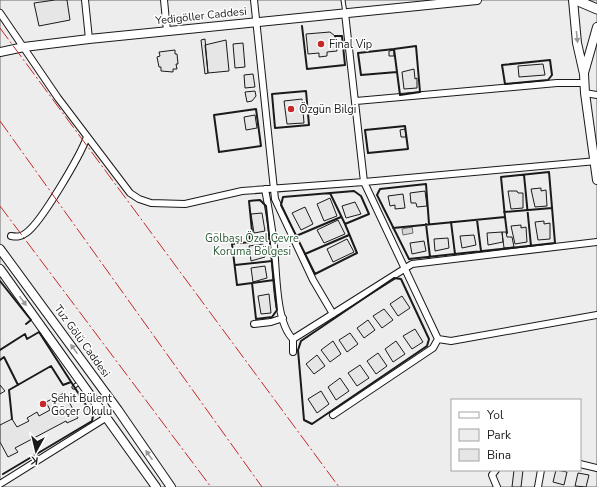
<svg xmlns="http://www.w3.org/2000/svg" width="597" height="487" font-family="'Nunito Sans',sans-serif">
  <rect width="100%" height="100%" fill="#fff"/>
  <path fill="#ededed" stroke="#6a6a6a" fill-rule="evenodd" d="M0,0H597V487H0ZM452,400H580V470H452Z"/>
  <path fill="#d7d7d7" stroke="#6a6a6a" d="M412,227L413,233L403,235L402,229Z"/>
  <path fill="#e6e6e6" stroke="#1a1a1a" d="M55,0H67L70,20L39,26L34,3Z
    M330,32L335,36L337,51L327,52V56L319,57V53L308,54L306,34Z
    M205,39L208,73L205,74L201,40Z
    M226,40L229,71L208,73L205,45Z
    M243,43L245,67L235,68L233,44Z
    M175,50V54H177L178,64H176L177,69H173V72L161,71V67H159L157,57L160,56L159,52Z
    M394,50V56H389V51Z
    M543,64L545,75L519,77L518,66Z
    M414,69L415,79L417,78V88L404,89L402,72Z
    M253,74L255,87L245,88L244,75Z
    M255,91L256,96L252,101L247,102L245,92Z
    M302,99L304,123L287,124L284,101Z
    M255,115L257,128L246,130L244,117Z
    M405,129L406,137H401L400,130Z
    M541,188V191L546,190L547,206L535,207L531,189Z
    M425,191L427,206L417,207L416,203H411L410,193Z
    M508,191H517L518,193H523V208L511,209Z
    M403,194L405,208L395,209V205L390,206L388,196Z
    M330,198L337,216L324,221L317,204Z
    M355,202L361,214L346,218L342,206Z
    M305,207L313,224L301,230L292,213Z
    M262,213L265,231L254,233L251,214Z
    M338,220L345,234L324,243L317,230Z
    M544,221V224L550,223V239L538,240L535,222Z
    M521,225V228L526,227L527,242L515,244L511,226Z
    M502,232L503,242L488,245L487,233Z
    M502,232H506L507,237H512L514,247L504,248Z
    M474,235L476,245L462,248L460,236Z
    M448,238L449,248L435,251L434,239Z
    M347,239L354,252L333,262L327,249Z
    M424,241L426,251L412,254L410,243Z
    M263,244L265,257L251,261L249,246Z
    M265,266L267,278L253,282L251,268Z
    M269,294L271,313L261,314L258,296Z
    M402,296L410,308L398,316L390,304Z
    M384,309L393,320L382,328L373,316Z
    M368,320L375,330L364,338L357,328Z
    M415,329L423,342L412,349L403,336Z
    M350,333L358,344L347,352L339,340Z
    M333,341L341,354L330,362L321,350Z
    M396,341L405,354L393,362L385,349Z
    M378,353L387,366L376,374L367,361Z
    M317,355L325,366L314,374L306,364Z
    M360,365L369,378L357,386L348,373Z
    M340,378L349,391L336,400L328,387Z
    M0,385L5,391L0,394Z
    M321,391L329,404L317,413L308,399Z
    M64,393L78,418L67,423L66,421L15,448L18,452L8,457L0,442V425L12,419L17,427L29,421L27,418L37,412L39,416L50,410L46,402Z
    M514,470H523L521,487H512Z
    M556,470L567,472L564,485L553,482Z
    M578,473L589,475L586,487L575,486Z"/>
  <g fill="none" stroke-linecap="round" stroke-linejoin="round">
    <defs>
      <path id="service" d="M343,0L345,13
        M74,387L76,385"/>
      <path id="minor" d="M85,0L89,39
        M164,0L167,31
        M254,0L275,199L313,280L333,314
        M0,13L58,98L130,193L139,199L151,203L185,204L242,191L364,182L597,161
        M585,93L597,95
        M356,101L557,83H584
        M265,189C268,205 271,221 273,238C277,263 274,321 293,339
        M11,236C17,237 21,237 26,233C41,223 80,156 87,137
        M254,324L271,322L283,318
        M438,339L451,341L597,315
        M293,352V339L412,264L597,242
        M333,415L433,348L438,339L364,182L345,13
        M580,464L597,468
        M496,470L492,475L497,487
        M0,484L107,417
        M538,487L541,470"/>
      <path id="tertiary" d="M573,0L577,43L584,74L585,93L597,180
        M0,52L24,47L89,39L477,0
        M584,73L597,27
        M0,249L118,410L171,487
        M0,269L156,487"/>
      <path id="secondary" d="M576,0L597,9"/>
    </defs>
    <use href="#service" stroke="#1a1a1a" stroke-width="5"/>
    <use href="#minor" stroke="#1a1a1a" stroke-width="8"/>
    <use href="#tertiary" stroke="#1a1a1a" stroke-width="10"/>
    <use href="#secondary" stroke="#1a1a1a" stroke-width="11"/>
    <use href="#service" stroke="#fff" stroke-width="3"/>
    <use href="#minor" stroke="#fff" stroke-width="6"/>
    <use href="#tertiary" stroke="#fff" stroke-width="8"/>
    <use href="#secondary" stroke="#fff" stroke-width="9"/>
    <path stroke="#1a1a1a" stroke-width="2" d="M302,26L307,69L345,65L342,36H335
      M416,46L420,92L400,95L394,49Z
      M394,49L358,53L361,75L397,72
      M550,60L552,75L548,80L505,84L502,65Z
      M306,91L309,125L275,128L272,94Z
      M256,109L261,146L219,152L214,115Z
      M405,126L408,149L368,153L365,130Z
      M524,175L531,246
      M354,191L361,196L369,214L345,224L357,253L315,274L281,205L283,197Z
      M330,193L345,224
      M260,200L266,206L277,310L272,317L256,319L252,283L237,285L232,244L250,242L249,231H252L249,201Z
      M504,212L552,208
      M505,217L507,233
      M477,220L481,251
      M451,222L455,254
      M426,224L430,257
      M393,228L505,217L501,177L549,172L555,243L409,259L377,195L380,189L426,184L429,224
      M296,236L341,217
      M250,242L270,239
      M305,254L349,235
      M235,265L272,261
      M394,278L401,279L429,339L427,346L312,424L304,420L298,350L301,341Z
      M0,281L31,320L26,324
      M252,283L274,280
      M0,350L25,334L27,339L39,332L93,416L92,421L3,474
      M0,360L4,357L18,385
      M12,419L9,390L51,366L63,385L71,382"/>
    <path stroke="#c62828" stroke-width="1" stroke-dasharray="14 3 2 3" stroke-linecap="butt" d="M0,28L339,487
      M0,121L262,487
      M0,206L211,487"/>
  </g>
  <defs><path id="oneway-solid" d="M-6-.8H1V-3.2L6.5 0L1 3.2V.8H-6Z"/></defs>
  <g fill="#989898">
    <use href="#oneway-solid" transform="translate(577 37) rotate(84)"/>
    <use href="#oneway-solid" transform="translate(23 301) rotate(54)"/>
    <use href="#oneway-solid" transform="translate(74 349) rotate(-126)"/>
    <use href="#oneway-solid" transform="translate(149 455) rotate(-125)"/>
  </g>
  <g fill="#c62828" stroke="#fff" stroke-width="1.5">
    <circle cx="321" cy="44" r="4"/>
    <circle cx="291" cy="109" r="4"/>
    <circle cx="43" cy="404" r="4"/>
  </g>
  <g text-anchor="middle" dominant-baseline="central" stroke-width="3" stroke-linejoin="round" paint-order="stroke">
    <g font-size="11" fill="#1a1a1a" stroke="#fff">
      <text transform="translate(201 16) rotate(-6)">Yedigöller Caddesi</text>
      <text transform="translate(82 341) rotate(54)">Tuz Gölü Caddesi</text>
    </g>
    <g font-size="11" fill="#1a1a1a" stroke="#fff" text-anchor="start">
      <text x="329" y="44">Final Vip</text>
      <text x="299" y="109">Özgün Bilgi</text>
      <text x="51" y="398">Şehit Bülent<tspan x="51" dy="13">Göçer Okulu</tspan></text>
    </g>
    <g font-size="11" fill="#2b5a34" stroke="#fff">
      <text x="252" y="238">Gölbaşı Özel Çevre<tspan x="252" dy="13">Koruma Bölgesi</tspan></text>
    </g>
  </g>
  <rect x="451" y="399" width="130" height="72" fill="#ffffff" stroke="#a3a3a3"/>
  <rect x="459" y="412" width="20" height="6" fill="#ffffff" stroke="#a3a3a3"/>
  <text x="487" y="419" font-size="12" fill="#1a1a1a">Yol</text>
  <rect x="459" y="429" width="20" height="12" fill="#ededed" stroke="#a3a3a3"/>
  <text x="487" y="439" font-size="12" fill="#1a1a1a">Park</text>
  <rect x="459" y="449" width="20" height="12" fill="#e6e6e6" stroke="#a3a3a3"/>
  <text x="487" y="459" font-size="12" fill="#1a1a1a">Bina</text>
  <g transform="translate(36 451) rotate(188)" stroke="#ffffff" stroke-width="3" paint-order="stroke">
  <path d="M0-3L7 15L0 10L-7 15Z" fill="#1a1a1a"/>
  <text y="-6" font-size="11" font-weight="bold" text-anchor="middle" fill="#1a1a1a">K</text>
  </g>
</svg>
